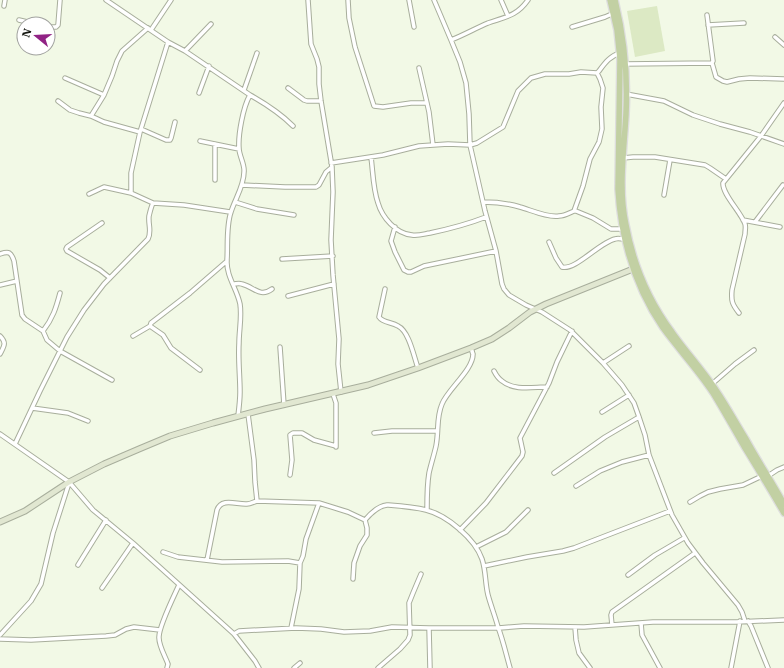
<svg xmlns="http://www.w3.org/2000/svg" width="784" height="668" font-family="'IBM Plex Serif',serif">
  <rect width="100%" height="100%" fill="#f2f9e6"/>
  <path fill="#dce9c4" d="M657,6L665,51L635,57L627,11Z"/>
  <g fill="none" stroke-linecap="round" stroke-linejoin="round">
    <defs>
      <path id="street" d="M106,0L168,42L185,51L250,95C243,107 238,135 239,148C239,156 245,164 244,172C244,186 235,199 231,212C226,226 228,246 227,260C226,276 237,289 240,304C242,317 239,330 239,343C238,360 240,376 240,392C240,400 239,408 238,416
        M308,0L311,44L317,59L319,67V84L321,101L332,167L333,192L331,240L333,275L339,339L338,364L341,392
        M348,0L349,18L355,47L374,106L383,107L411,103H427
        M409,0L414,27
        M434,0L451,40L460,62L466,83L469,114L470,145L485,211L496,251L502,284L504,289L509,295L526,305L542,312L570,330L603,363L622,385L634,403L639,417L645,435L649,455L672,515L688,543L703,563L738,605L742,612L745,621
        M501,0L508,16
        M4,6L5,0
        M19,20L36,24
        M708,25L744,23
        M48,27H56L58,25L60,0
        M572,27L605,17L614,13
        M151,30L171,0
        M775,37L784,45
        M451,40C464,35 476,28 488,23C505,17 517,16 528,0
        M185,51L211,24
        M712,63L716,77L723,81L727,82L739,79L750,78L784,79
        M625,64L712,63L713,61L707,15
        M419,68L429,112L433,145
        M65,78L104,95
        M288,88L304,100L307,101H321
        M244,90L257,53
        M199,93L209,66
        M626,94L664,101L693,115L720,124L750,132L784,144
        M250,95C266,104 281,114 293,126
        M58,101L70,110L79,113L91,116L104,122L140,132
        M91,116L104,95L112,76L117,61L122,51L148,28
        M141,129L166,140H170L171,138L175,122
        M200,141L239,149
        M215,144V180
        M371,157C373,172 373,189 378,203C382,217 396,234 412,235C418,236 424,234 430,233C449,229 468,224 486,217
        M623,158L633,157H655L705,165L710,168L726,179
        M331,163L383,155L419,146L448,144L470,145L477,143L503,127L518,91L531,78L545,74H569L581,72L597,73L599,71C605,63 610,56 620,53
        M242,185L285,187H316L319,185L326,172L332,167
        M131,193V173L140,132L168,42
        M664,195L670,160
        M235,202L257,209L294,215
        M483,202C496,202 507,203 520,207C531,210 548,218 559,216C565,216 569,213 574,211H576L593,218L611,229H622
        M153,203L184,205L230,212
        M574,211L583,186L590,159L599,142L602,129L601,107L603,88L600,79L597,73
        M743,220L780,227
        M755,222L783,185
        M102,223L67,247L66,249L67,251L100,270L110,278
        M395,227L391,241L395,252L404,270L408,272H411L424,266L496,251
        M549,242L556,258L562,267C575,271 600,242 615,239C618,238 621,239 624,239
        M0,254C9,251 11,252 14,261L22,315L25,319L43,331L47,340L60,351L112,380
        M282,259L333,256
        M233,284C236,284 239,283 242,284C254,287 260,298 272,289
        M0,285L17,281
        M385,289L379,317C383,323 392,322 398,326C409,331 414,357 418,368
        M288,296L334,284
        M739,313C732,304 731,301 732,290L745,234C745,230 746,227 745,224C741,212 722,194 723,183L761,136L784,103
        M150,326L163,335L171,348L200,370
        M43,331C53,318 56,308 60,293
        M0,336C7,343 4,346 0,354
        M133,336L150,326L151,323L190,293L227,261
        M280,347L284,405
        M603,363L629,346
        M494,371C496,375 499,379 502,381C514,391 533,387 547,387
        M712,384L735,364L754,350
        M333,394L336,403V447
        M32,408L68,413L88,421
        M602,412L629,395
        M248,414L254,460L255,482L257,501L319,503
        M374,433L392,431H437
        M0,434L69,482L93,510L133,543L234,634L255,661L259,668
        M15,444L40,391L67,337L84,310L104,284L148,239C152,231 148,225 149,216C150,212 151,207 153,203L131,193L104,187L89,194
        M554,473L605,437L639,417
        M290,475L292,460L290,435L293,433H302L314,440L336,446
        M768,476L777,470L784,467
        M576,486L600,471L622,462L649,455
        M690,502L700,496L708,492L720,489L743,485L762,476
        M427,510C427,498 427,485 429,473C431,464 434,455 436,446C439,431 436,418 442,404C448,389 473,370 473,354C472,352 472,350 471,348
        M460,530L486,503L522,456L523,452L520,438L549,383L557,362L572,331
        M476,547L506,532L528,510
        M163,552L178,557L222,562L288,561L300,563
        M207,560L217,510C222,497 237,505 247,504C251,504 253,502 257,501
        M78,565L106,520
        M484,566L527,557L563,551L574,548L670,511
        M628,575L655,555L684,538
        M353,579L354,563L360,546L367,535V528L365,520C370,514 379,506 387,505C400,506 414,507 426,510C447,515 475,539 482,559C486,571 485,583 488,595C491,606 495,616 498,627C503,640 506,654 510,668
        M102,588L133,543
        M748,621L751,626L768,668
        M641,623L642,635L660,668
        M612,625L611,615L612,612L695,553
        M575,627L576,640L579,653L590,668
        M291,628L299,589L300,563L303,556L306,539L319,503L348,512L365,520
        M429,628L430,668
        M234,634L239,631L296,628L321,629L344,632L370,631L392,627L429,628H499L524,626L584,627L653,622H736L784,620
        M0,635L31,601L41,584L53,533L69,483
        M0,639L31,640L106,636L115,635L126,629L134,627L160,630
        M167,668L168,664C165,656 159,646 159,638C158,628 174,596 179,585
        M294,668L300,663
        M378,668L400,649L408,640L410,635L409,603L413,593L421,574
        M731,668L740,621"/>
      <path id="secondary" d="M0,522L25,511L69,482L104,464L139,449L170,436L213,423L265,409L368,385L418,368L471,348L492,339L509,328L530,312L546,304L633,269"/>
      <path id="primary" d="M610,0L617,30L620,59L618,189C621,238 635,287 663,328C679,350 698,370 713,393C724,411 734,429 745,448C758,469 771,491 784,513
        M615,0C624,37 628,75 626,114C624,151 618,189 626,225C633,263 649,301 672,332C686,352 703,370 716,390C727,406 736,423 746,439C758,461 772,482 784,504"/>
    </defs>
    <use href="#street" stroke="#a8ae9c" stroke-width="5.5"/>
    <use href="#secondary" stroke="#a8ae9c" stroke-width="7"/>
    <use href="#primary" stroke="#dedede" stroke-width="8"/>
    <use href="#street" stroke="#fff" stroke-width="3.5"/>
    <use href="#secondary" stroke="#e1e7d1" stroke-width="5"/>
    <use href="#primary" stroke="#c2d0a3" stroke-width="5.5"/>
  </g>
  <g transform="translate(36 36) rotate(288)"><circle r="19" fill="#ffffff" stroke="#a1a29f"/>
  <path d="M0-3L7 15L0 10L-7 15Z" fill="#912385"/>
  <text y="-6" font-size="11" font-weight="bold" text-anchor="middle" fill="#141610">N</text>
  </g>
</svg>
